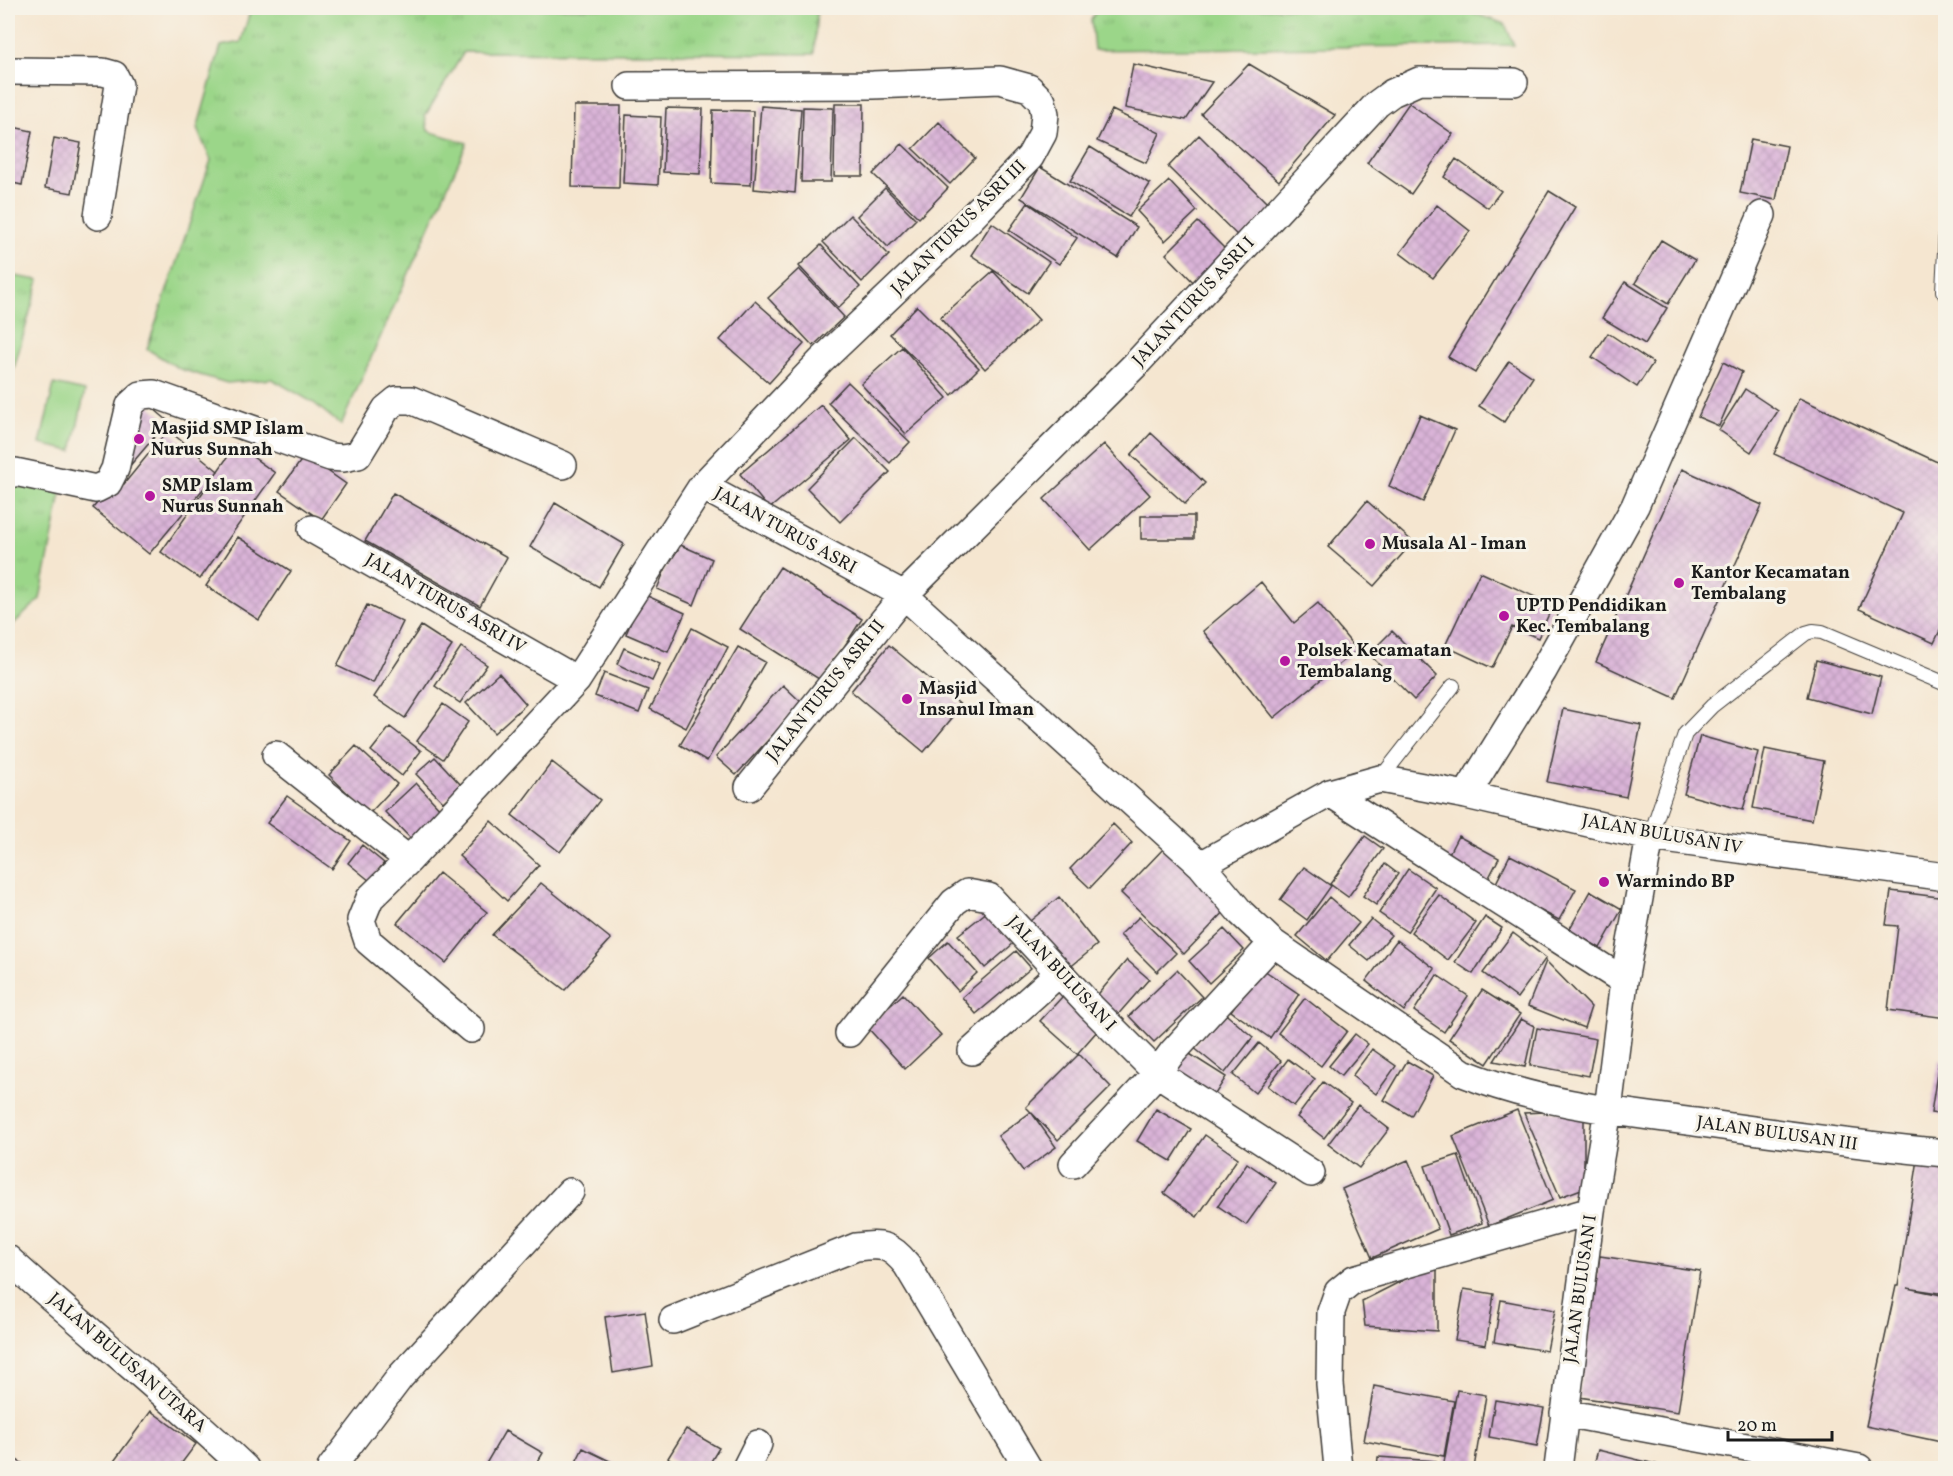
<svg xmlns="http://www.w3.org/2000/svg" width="1953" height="1476" font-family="Vollkorn,serif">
  <defs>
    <pattern id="grass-tufts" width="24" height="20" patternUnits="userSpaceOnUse" patternTransform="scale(1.5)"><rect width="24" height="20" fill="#9bd689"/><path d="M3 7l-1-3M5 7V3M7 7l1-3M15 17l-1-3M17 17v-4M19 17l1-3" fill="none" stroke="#85b776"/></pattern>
    <pattern id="building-cross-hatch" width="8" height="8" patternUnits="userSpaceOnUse" patternTransform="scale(1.5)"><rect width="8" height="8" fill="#dab4d8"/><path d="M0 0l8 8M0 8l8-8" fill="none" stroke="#ba9ab9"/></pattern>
  </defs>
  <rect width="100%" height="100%" fill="#f7f3e8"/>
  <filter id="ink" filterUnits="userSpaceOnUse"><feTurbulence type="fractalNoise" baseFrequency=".0167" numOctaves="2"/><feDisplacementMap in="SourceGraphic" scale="12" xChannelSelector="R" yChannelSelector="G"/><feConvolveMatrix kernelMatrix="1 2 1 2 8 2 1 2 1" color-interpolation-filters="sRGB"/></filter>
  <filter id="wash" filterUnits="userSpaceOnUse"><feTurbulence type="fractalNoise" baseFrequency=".008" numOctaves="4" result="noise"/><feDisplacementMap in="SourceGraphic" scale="24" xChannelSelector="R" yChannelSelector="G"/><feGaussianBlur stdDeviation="1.35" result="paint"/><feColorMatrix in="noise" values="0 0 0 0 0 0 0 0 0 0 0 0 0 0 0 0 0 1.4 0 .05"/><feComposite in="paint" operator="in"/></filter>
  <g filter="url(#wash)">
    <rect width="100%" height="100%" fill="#f5e6d0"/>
    <path fill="url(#grass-tufts)" stroke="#5c7952" stroke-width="1.5" d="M251,8H817L814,54L464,52L425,116L428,131L467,143L341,425L314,403L272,379L227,383L180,369L147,349L211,160L197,129L218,56L221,46L241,42Z
      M1098,8H1458L1505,24L1514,45L1094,50L1091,20Z
      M8,275L39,280L8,389Z
      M8,470L63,484L40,599L8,629Z"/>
    <path fill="#9bd689" stroke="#5c7952" stroke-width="1.5" d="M54,384L85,391L72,451L40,444Z"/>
    <g id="blocks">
      <path fill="url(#building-cross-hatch)" d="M1133,64L1212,82L1186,120L1125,108Z
        M1249,64L1335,115L1279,181L1201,114Z
        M1409,103L1453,134L1411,194L1367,163Z
        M835,104H864L863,176H834Z
        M574,106H621L619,188L572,187Z
        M761,106L801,109L795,193L754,189Z
        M803,107L833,108L831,182H801Z
        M666,108L703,109L700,174L663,172Z
        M713,110L753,111L751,185L711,183Z
        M1112,110L1160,133L1146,163L1097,141Z
        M626,115L661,117L658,185L623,183Z
        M939,122L975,158L950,184L913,149Z
        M8,126L32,131L22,185L8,182Z
        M1199,135L1273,209L1242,240L1168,167Z
        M54,138L81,143L72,193L45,188Z
        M1751,139L1787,146L1776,200L1740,193Z
        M902,144L948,188L919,218L873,174Z
        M1090,147L1150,184L1129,217L1070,181Z
        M1456,159L1501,191L1488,208L1444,177Z
        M1040,167L1137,227L1118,258L1021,198Z
        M1169,181L1197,211L1165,241L1137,211Z
        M885,188L916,219L888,247L857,216Z
        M1549,191L1575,207L1475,373L1448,357Z
        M1028,203L1077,238L1059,264L1009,230Z
        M1437,205L1470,231L1433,278L1400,253Z
        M850,215L889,255L862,282L823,242Z
        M1198,222L1232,256L1200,289L1166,254Z
        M992,223L1049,262L1028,293L971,255Z
        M1661,240L1695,260L1668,304L1635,283Z
        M821,245L860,287L838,308L799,266Z
        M799,269L844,317L813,346L768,298Z
        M993,271L1039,320L985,369L940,318Z
        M1625,282L1667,308L1645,344L1602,318Z
        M755,301L804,344L769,383L720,340Z
        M917,306L979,368L952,395L890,334Z
        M1608,333L1653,363L1637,387L1592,357Z
        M902,347L947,398L906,434L861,384Z
        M1509,361L1533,377L1504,422L1479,406Z
        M1723,362L1742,372L1719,426L1698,417Z
        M848,382L910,442L890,463L828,403Z
        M1745,389L1778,411L1751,452L1719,430Z
        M140,397L168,421L122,475Z
        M1799,398L1946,466V618L1934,643L1859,609L1903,513L1774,454Z
        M821,405L851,440L769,509L740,474Z
        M1420,415L1455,430L1423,502L1389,486Z
        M168,430L218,471L149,554L93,508L117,479L124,484Z
        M1151,433L1205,483L1185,504L1131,455Z
        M856,438L890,472L840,522L807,488Z
        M1104,444L1150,495L1090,550L1044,499Z
        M236,445L275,473L200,579L161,552Z
        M305,455L346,484L321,520L279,491Z
        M1682,469L1762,505L1675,698L1596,662Z
        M393,493L507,557L480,606L365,541Z
        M1367,501L1413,542L1374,586L1328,547Z
        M555,503L624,544L599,587L530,547Z
        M1141,516H1194V539H1141Z
        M238,537L291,571L259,620L206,586Z
        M676,543L712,559L694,605L657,589Z
        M780,567L862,619L822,681L740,629Z
        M1480,572L1553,605L1538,638L1512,627L1492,668L1445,646Z
        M1261,582L1294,623L1318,603L1357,650L1274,718L1203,631Z
        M643,594L685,613L668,652L626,634Z
        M367,605L403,622L373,683L337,666Z
        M421,626L452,646L405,718L374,697Z
        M692,628L728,647L686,728L650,709Z
        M1392,631L1437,676L1414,700L1369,654Z
        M889,645L962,706L924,752L851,691Z
        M461,647L487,665L460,703L435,686Z
        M738,647L765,662L707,761L680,745Z
        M624,648L660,664L652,681L617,664Z
        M1816,660L1881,677L1872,714L1807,697Z
        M499,673L526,704L494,733L466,703Z
        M604,673L648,690L639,713L595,696Z
        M783,685L802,703L736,775L716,757Z
        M443,704L468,722L443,759L417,741Z
        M1563,709L1641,725L1626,797L1547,782Z
        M390,727L421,751L402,776L371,751Z
        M1700,736L1758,752L1743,810L1684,794Z
        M356,746L397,784L369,814L329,775Z
        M1765,749L1824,761L1812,820L1753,808Z
        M435,757L461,785L443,802L416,774Z
        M552,762L600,800L560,852L512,815Z
        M416,783L442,811L412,840L385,812Z
        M287,796L351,841L332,869L267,823Z
        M491,821L539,865L507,901L459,856Z
        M1113,824L1132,843L1090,888L1070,869Z
        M1365,836L1383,849L1348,897L1330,884Z
        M1458,836L1499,858L1484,887L1443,865Z
        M362,845L384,863L370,881L348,863Z
        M1165,847L1228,908L1184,954L1121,893Z
        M1510,855L1576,889L1559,920L1494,887Z
        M1385,864L1398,874L1376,905L1363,896Z
        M1304,867L1331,886L1307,920L1280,900Z
        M1408,869L1436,888L1407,932L1379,913Z
        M439,873L487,912L446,963L397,923Z
        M541,883L611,939L565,990L492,935Z
        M1591,891L1622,909L1600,948L1569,930Z
        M1891,891L1946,898V1018L1888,1010L1898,926L1886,925Z
        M1439,895L1476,923L1448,960L1411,932Z
        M1059,897L1097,945L1068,969L1030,921Z
        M1329,897L1359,923L1327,961L1297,936Z
        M988,911L1014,943L985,968L958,935Z
        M1139,917L1176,953L1157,972L1120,935Z
        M1485,917L1502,928L1473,974L1455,962Z
        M1371,919L1391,935L1369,961L1349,945Z
        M1224,929L1244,950L1209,983L1189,961Z
        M1513,933L1546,958L1517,998L1483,973Z
        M1397,940L1435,969L1404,1011L1366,981Z
        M948,941L977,973L958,991L929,958Z
        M1016,951L1031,968L976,1014L962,997Z
        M1127,960L1149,979L1115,1018L1094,999Z
        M1546,961L1591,1007L1584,1028L1528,1006Z
        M1261,968L1299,994L1270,1038L1231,1011Z
        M1177,970L1202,997L1154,1042L1129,1016Z
        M1437,975L1468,996L1444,1032L1414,1011Z
        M1482,990L1520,1014L1487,1064L1449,1039Z
        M903,994L941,1035L905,1069L867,1027Z
        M1062,997L1098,1030L1077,1054L1040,1021Z
        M1305,998L1347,1031L1321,1066L1278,1033Z
        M1222,1011L1253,1037L1225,1073L1193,1047Z
        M1521,1019L1534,1026L1525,1067L1494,1061Z
        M1537,1028L1596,1039L1589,1076L1530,1065Z
        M1355,1034L1368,1044L1341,1076L1329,1066Z
        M1259,1043L1281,1061L1255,1093L1233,1075Z
        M1372,1049L1396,1066L1376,1094L1352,1076Z
        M1185,1051L1226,1077L1212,1099L1171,1073Z
        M1079,1054L1111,1087L1058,1140L1026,1107Z
        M1288,1059L1315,1079L1294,1106L1268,1086Z
        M1939,1060L1946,1061V1115L1931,1113Z
        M1407,1061L1433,1076L1411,1116L1384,1100Z
        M1323,1082L1351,1103L1324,1138L1297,1117Z
        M1358,1105L1389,1129L1359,1168L1328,1144Z
        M1156,1109L1191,1129L1171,1161L1137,1141Z
        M1517,1110L1553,1200L1489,1226L1453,1136Z
        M1584,1110V1188L1560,1197L1524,1113Z
        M1031,1112L1056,1147L1023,1171L998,1136Z
        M1205,1135L1238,1158L1197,1217L1164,1193Z
        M1919,1153L1946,1157V1294L1907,1288L1946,1296V1443L1866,1426L1896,1286H1898Z
        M1458,1155L1482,1223L1449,1235L1425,1166Z
        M1408,1160L1438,1229L1372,1258L1342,1189Z
        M1247,1163L1276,1183L1246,1225L1218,1206Z
        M1600,1256L1700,1271L1678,1412L1579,1397Z
        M1437,1263V1331L1365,1326L1362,1301Z
        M1464,1289L1494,1294L1486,1345L1455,1340Z
        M1501,1300L1555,1310L1547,1351L1494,1342Z
        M645,1311L653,1366L613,1373L605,1317Z
        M1374,1386L1454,1401L1444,1456L1364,1441Z
        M1457,1390L1486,1395L1474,1468H1443Z
        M1495,1400L1544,1408L1537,1446L1489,1437Z
        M151,1411L196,1444L178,1468H109Z
        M686,1429L719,1448L707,1468H686L668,1458Z
        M505,1431L543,1453L534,1468L484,1467Z
        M583,1448L624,1468H573Z
        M1598,1450L1671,1468H1593Z
        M8,1455L30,1468H8Z
        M1378,1457L1436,1461L1435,1468H1377Z"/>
    </g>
  </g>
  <g filter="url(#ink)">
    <use href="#blocks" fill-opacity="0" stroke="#3d3a37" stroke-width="1.5"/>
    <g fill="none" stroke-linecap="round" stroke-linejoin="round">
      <defs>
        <path id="lane" d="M1946,230L1943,291L1946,296
          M1380,779L1453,686
          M1650,837L1685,734L1712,706L1806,633L1813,631L1822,632L1946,684"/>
        <path id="street" d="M8,71L103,72L114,75L119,85L98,216
          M629,86L873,85L1000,80L1029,88L1042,101L1045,114L1043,133L1030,157L965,224L821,361L702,486
          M8,475L15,472L96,489L108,483L115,469L130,405L141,395L154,394L330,457L343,458L358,455L386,409L397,400H411L563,465
          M312,529L577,680
          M276,755L409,860
          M749,787L904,595L1135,365L1377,104L1392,93L1419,81L1514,82
          M1330,793L1624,981
          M1466,795L1543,671L1635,506L1762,215
          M1201,865L1241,913L1273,943L1463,1073C1537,1103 1617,1112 1695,1122C1779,1134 1862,1145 1946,1153
          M471,1029L368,941L361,920L370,898L409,860L577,680L702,486L904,595L1201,865L1330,793L1380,779L1466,795L1650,837L1946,877
          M849,1033L954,902L967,893L989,897L1091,1007L1157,1073L1172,1053L1273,943
          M972,1051L1059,973
          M1073,1164L1157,1073L1311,1173
          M8,1259C86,1330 169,1395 245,1468
          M673,1320L856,1247C882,1244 890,1244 907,1265L1028,1468
          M1564,1413L1859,1468
          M331,1468L401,1376L570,1192
          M746,1468L758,1444
          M1338,1468L1330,1384L1331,1312L1338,1292L1354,1279L1591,1211
          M1558,1468L1591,1211L1608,1110L1624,981L1650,837"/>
      </defs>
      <use href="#lane" stroke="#3d3a37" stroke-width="16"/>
      <use href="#street" stroke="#3d3a37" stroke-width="30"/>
      <use href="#lane" stroke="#fff" stroke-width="14"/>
      <use href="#street" stroke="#fff" stroke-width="27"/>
    </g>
  </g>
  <g fill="#b5179e" stroke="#f7f3e8" stroke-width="2">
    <circle cx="139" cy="439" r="6"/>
    <circle cx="150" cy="496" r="6"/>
    <circle cx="1370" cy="544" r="6"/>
    <circle cx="1679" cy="583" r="6"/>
    <circle cx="1504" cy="616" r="6"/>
    <circle cx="1285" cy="661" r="6"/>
    <circle cx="907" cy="699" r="6"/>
    <circle cx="1604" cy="882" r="6"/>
  </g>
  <g text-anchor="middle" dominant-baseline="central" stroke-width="6" stroke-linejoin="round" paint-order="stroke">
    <g font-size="18" fill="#1c1c1c" stroke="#f7f3e8">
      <text transform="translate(959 228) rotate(-45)">JALAN TURUS ASRI III</text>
      <text transform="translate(1194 302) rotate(-47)">JALAN TURUS ASRI I</text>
      <text transform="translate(785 531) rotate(29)">JALAN TURUS ASRI</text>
      <text transform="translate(445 604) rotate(30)">JALAN TURUS ASRI IV</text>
      <text transform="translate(826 691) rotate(-51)">JALAN TURUS ASRI II</text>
      <text transform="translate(1662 835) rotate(10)">JALAN BULUSAN IV</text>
      <text transform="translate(1061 974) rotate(47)">JALAN BULUSAN I</text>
      <text transform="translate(1777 1134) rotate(8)">JALAN BULUSAN III</text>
      <text transform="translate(1581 1289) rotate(-82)">JALAN BULUSAN I</text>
      <text transform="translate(127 1363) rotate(41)">JALAN BULUSAN UTARA</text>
    </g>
    <g font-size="18" font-weight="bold" fill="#1c1c1c" stroke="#f7f3e8" text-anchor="start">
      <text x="151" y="429">Masjid SMP Islam<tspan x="151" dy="21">Nurus Sunnah</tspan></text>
      <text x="162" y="486">SMP Islam<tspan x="162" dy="21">Nurus Sunnah</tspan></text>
      <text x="1382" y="544">Musala Al - Iman</text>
      <text x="1691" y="573">Kantor Kecamatan<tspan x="1691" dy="21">Tembalang</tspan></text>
      <text x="1516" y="606">UPTD Pendidikan<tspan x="1516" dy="21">Kec. Tembalang</tspan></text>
      <text x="1297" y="651">Polsek Kecamatan<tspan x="1297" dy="21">Tembalang</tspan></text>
      <text x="919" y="689">Masjid<tspan x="919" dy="21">Insanul Iman</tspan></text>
      <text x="1616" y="882">Warmindo BP</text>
    </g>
  </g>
  <rect width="1953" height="1476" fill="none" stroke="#f7f3e8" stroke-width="30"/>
  <path d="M1728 1431v9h104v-9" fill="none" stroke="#1c1c1c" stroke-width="3"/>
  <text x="1737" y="1431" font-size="18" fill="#1c1c1c" stroke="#f7f3e8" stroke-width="4.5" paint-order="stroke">20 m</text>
</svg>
